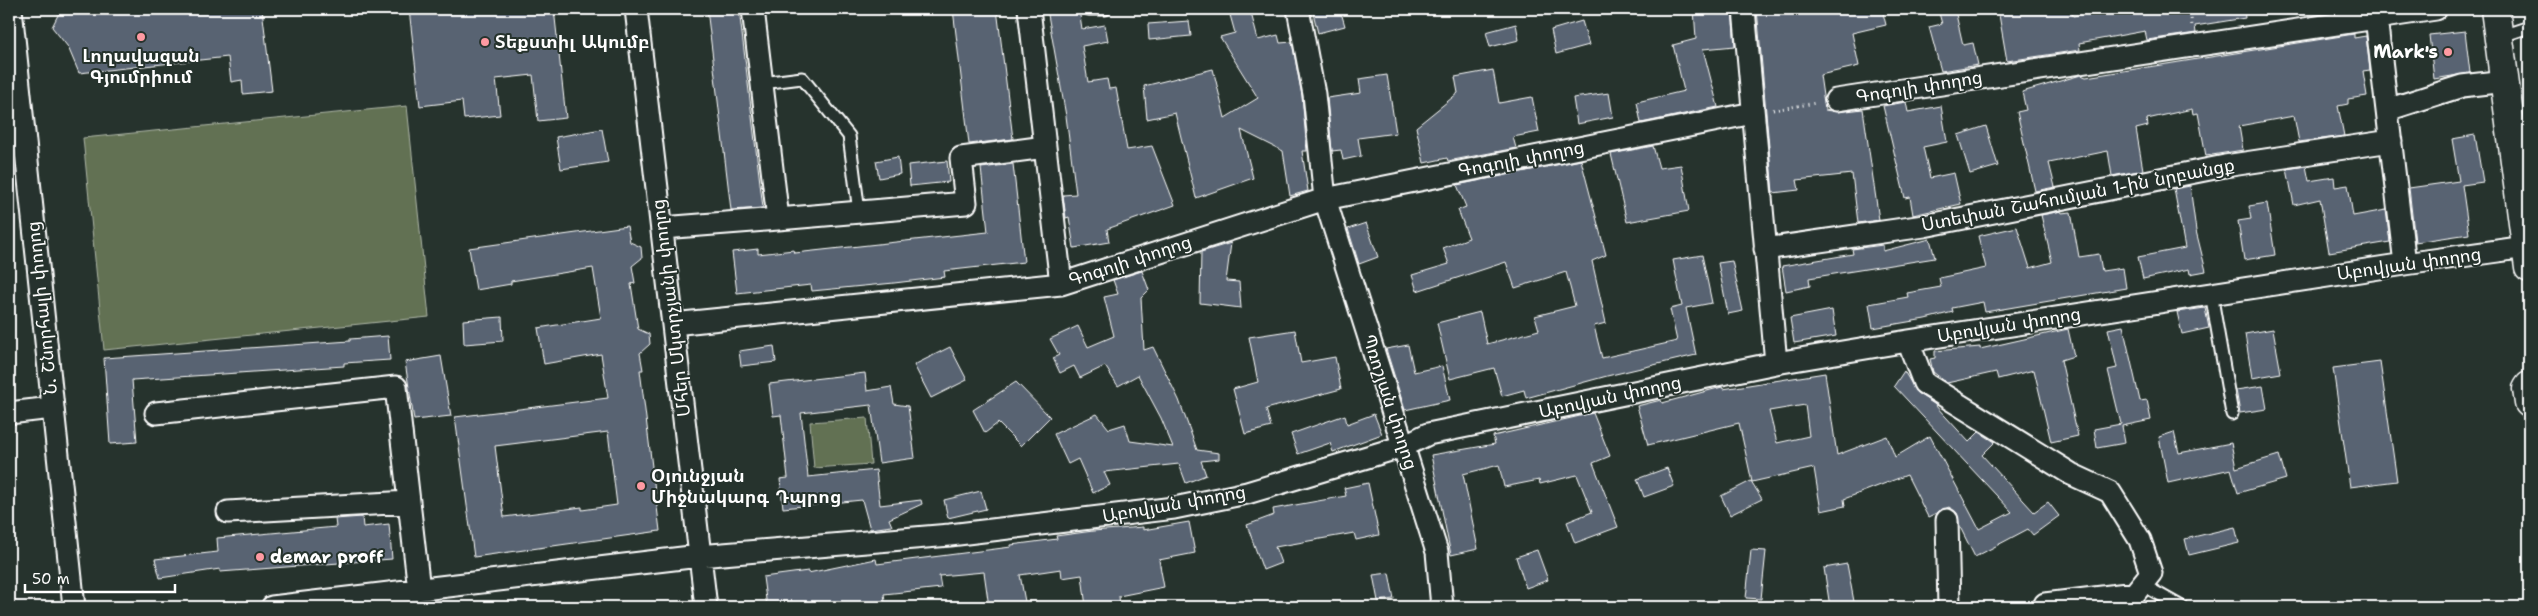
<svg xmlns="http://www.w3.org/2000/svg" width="2538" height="616" font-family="'Shantell Sans','Noto Sans Armenian',sans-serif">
  <rect width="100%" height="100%" fill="#26332d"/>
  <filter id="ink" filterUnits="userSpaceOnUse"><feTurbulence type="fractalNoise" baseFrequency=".02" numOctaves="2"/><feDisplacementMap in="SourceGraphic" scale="10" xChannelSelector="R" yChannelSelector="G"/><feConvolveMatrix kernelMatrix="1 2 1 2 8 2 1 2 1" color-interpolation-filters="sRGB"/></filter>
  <g filter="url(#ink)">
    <path fill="#627153" stroke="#b0b8a9" d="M407,106L429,317L104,350L83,138Z
      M867,418L871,464L814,468L810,422Z"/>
    <path fill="#586472" stroke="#fff" fill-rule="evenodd" d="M61,9H262L272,91L243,94L242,80L231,82L228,57L79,73L68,47L52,27Z
      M409,9H554L566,118L538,121L533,75L496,79L500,115L464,119L462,101L420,106Z
      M707,9H739L763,208L731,210Z
      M953,9H997L1013,139L969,144Z
      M1047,9H1079L1082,29L1105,25L1108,41L1082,46L1088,82L1107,79L1109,89L1116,88L1127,150L1152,146L1175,205L1107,229L1109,242L1074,248L1069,217L1066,218L1063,195L1076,194L1066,116Z
      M1250,9L1258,40L1278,35L1280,43L1292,42L1302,96L1307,151H1302L1308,191L1290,196L1283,151L1241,130L1253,178L1196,198L1175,113L1147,119L1144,86L1213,69L1225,118L1258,98L1220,37L1235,33L1230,15Z
      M1312,9H1340L1345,26L1318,33Z
      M1694,9H1732L1735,46L1703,49L1718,107L1641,123L1637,102L1684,91L1673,45L1696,39Z
      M1757,9H1882L1886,25L1852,33L1859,66L1820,75L1825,110L1838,112L1863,109L1879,220L1858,223L1852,174L1797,180L1799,190L1773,193Z
      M1998,9H2072L2073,16L2111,9H2244L2245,18L2195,26L2196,33L2147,40L2145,31L2079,43L2080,50L2007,61Z
      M1955,10L1963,45L1973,43L1978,65L1941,71L1929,27L1942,24L1939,13Z
      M1189,21L1191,36L1149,40L1148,24Z
      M1582,21L1589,45L1556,54L1551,30Z
      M1516,24L1519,40L1490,47L1486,32Z
      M2465,31L2470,73L2434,79L2429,35Z
      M2354,34V38L2366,36L2370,70L2363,71L2367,96L2348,99V104L2338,106L2344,136L2299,142L2294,116L2239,126L2243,150L2206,156L2198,113L2193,114L2192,109L2147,119L2148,126L2136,129L2143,170L2112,176L2108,151L2049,163L2055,187L2035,191L2017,112L2026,110L2022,92L2081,75L2086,77Z
      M1493,70L1499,103L1532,97L1539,132L1513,137L1516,148L1448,161L1447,158L1424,163L1416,127L1458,93L1455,77Z
      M1387,75L1396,133L1358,138L1361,156L1343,160L1341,150L1332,151L1327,98L1361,93L1359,79Z
      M1609,93L1613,117L1577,124L1573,98Z
      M1906,102L1908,112L1941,106L1947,142L1923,147L1930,178L1954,173L1961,204L1913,215L1910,197L1905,198L1883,106Z
      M1986,126L1998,166L1970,174L1958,135Z
      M602,129L608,162L561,169L556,137Z
      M2475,135L2483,182L2462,185L2469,234L2415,242L2409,188L2459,181L2452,139Z
      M1653,146L1659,168L1681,165L1689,211L1627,222L1611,154Z
      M898,157L900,174L879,178L876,161Z
      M1581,160L1606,255L1592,261L1606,323L1594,326L1602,358L1677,341L1670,309L1682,306L1673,260L1702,255L1712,303L1686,308L1696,355L1607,376L1526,398L1524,390L1502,396L1494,368L1450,379L1437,323L1480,312L1487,344L1539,330L1535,316L1575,306L1566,272L1515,288L1506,262L1417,291L1412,275L1449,264L1443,248L1469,238L1458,210L1466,207L1457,185Z
      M947,161L949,182L910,186L908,165Z
      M1013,164L1024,262L944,271L945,277L894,283L812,291L811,285L737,293L732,252L758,249V254L794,250L795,253L988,232L981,168Z
      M2306,166L2309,181L2334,177L2335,187L2348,185L2353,216L2386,210L2390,242L2329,252L2320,199L2294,205L2287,169Z
      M2190,186L2196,231L2206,271L2190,274L2189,269L2143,279L2138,257L2185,248L2174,189Z
      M2267,203L2275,255L2244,260L2238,221L2251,219L2249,206Z
      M2061,211V213L2071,212L2079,257L2099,254L2102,271L2123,268L2126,288L1985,312L1983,302L1952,308L1953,312L1925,319L1873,328L1869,304L1908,297L1907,293L1941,287L1939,278L1986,268L1978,236L2017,227L2030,268L2052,262L2041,215Z
      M1366,223L1378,257L1359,264L1348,229Z
      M627,226L630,242L641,247L642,258L632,266L635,283L631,284L638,329L649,334L650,344L640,353L643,370H640L660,531L474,557L455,417L608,398L601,354L544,364L538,328L601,318L593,268L511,281V284L476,290L469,248ZM608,432L617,505L582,510V507L504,517L495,446Z
      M1930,239L1935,258L1809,278L1810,286L1786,291L1782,266L1853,254L1852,249L1883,245V251Z
      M1231,243L1226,281L1239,282L1241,308L1200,303L1201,252Z
      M1732,261L1743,311L1728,314L1718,263Z
      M1142,271L1149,290L1141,298L1144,350L1153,347L1179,400L1197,450L1219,453V459L1201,461L1206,475L1186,483L1179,464L1104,472L1110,485L1093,493L1078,459L1068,464L1054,434L1097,414L1109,429L1125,424L1130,441L1173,447L1161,418L1138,375L1118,386L1105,366L1080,378L1074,366L1060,373L1053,358L1059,355L1050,339L1078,326L1088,347L1114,336L1104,297L1118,294L1113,280Z
      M2205,308L2209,328L2182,334L2177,312Z
      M1832,310L1836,336L1794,343L1790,318Z
      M502,317L503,341L464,344L463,320Z
      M2123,326L2140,401L2147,400L2151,420L2122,426L2125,443L2097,448L2094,429L2121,424L2108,370L2117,368L2108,329Z
      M2068,329L2074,356L2061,360L2078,436L2051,442L2034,370L1998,379L1996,372L1947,383L1933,372L1930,359L1935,358V351L1980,347V349Z
      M2273,329L2281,373L2252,378L2245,334Z
      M1295,330L1301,363L1335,357L1341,389L1266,409L1271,427L1245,434L1233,389L1258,382L1249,337Z
      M388,336L390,360L344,363V366L132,380L137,442L110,444L104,358L350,341V339Z
      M1408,345L1414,372L1442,366L1450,400L1405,410L1386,349Z
      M774,346L776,362L741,366L739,351Z
      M950,347L967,380L931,398L914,365Z
      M441,356L451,416L414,420L405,362Z
      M2380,362L2397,481L2350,487L2333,368Z
      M1904,371L1917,393L1934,404L1969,442L1979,432L1995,442L1982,455L2034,512L2048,502L2059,516L2033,535L2028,529L1975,557L1960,527L1957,513L1949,507L1928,517L1907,475L1844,499L1845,506L1821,511L1814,468L1752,482L1739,423L1648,445L1637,406L1661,400L1662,403L1722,387L1723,389L1825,373L1837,455L1887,436L1895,457L1930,436L1979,529L2012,512L1894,386ZM1805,405L1809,436L1777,443L1769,411Z
      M865,373L867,391L891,387L894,404L908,406L915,458L879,463L871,405L801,413L808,477L876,470L880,505L921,500L922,504L889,519L892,526L870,529L862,500L783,508L780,479L788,478L781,415L773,416L769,384Z
      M1016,382L1050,417L1021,446L998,423L985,433L973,410Z
      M2263,386L2267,409L2240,413L2236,390Z
      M1593,413L1610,456L1593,463L1618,527L1575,543L1567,522L1592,512L1577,475L1540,484L1539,480L1504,487L1499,465L1463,474L1478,549L1451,555L1431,455L1495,444L1493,436Z
      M1374,414L1382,434L1333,452L1330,443L1298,454L1291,434L1345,415L1347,424Z
      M2174,432L2179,453L2231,443L2236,468L2279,455L2286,479L2238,493L2231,469L2168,483L2159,437Z
      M1667,468L1674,486L1644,497L1637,479Z
      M1751,481L1762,499L1730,515L1721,496Z
      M1368,483L1379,535L1356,540L1354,533L1275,547L1281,563L1263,570L1247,525L1274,515L1273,509L1346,496L1344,488Z
      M981,491L986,509L948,518L944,500Z
      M362,517L363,527L389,524L392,559L220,572V569L160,578L155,559L218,552L217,538L336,527L335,519Z
      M1189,522L1195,553L1159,560L1164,587L1119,596L1120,607H1086L1082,575L1062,578L1061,569L1020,575L1026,607H989L984,572L939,576L941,588L884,594L885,601L874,604L875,607H767L763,577L808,571V573L876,559L877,564L1011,547V545L1057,539L1056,536L1093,531L1143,527V530Z
      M2235,527L2239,543L2189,555L2185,539Z
      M1537,550L1548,580L1526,588L1516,557Z
      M1751,550L1766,551L1761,599L1746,598Z
      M1847,564L1855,607H1830L1824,568Z
      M1389,573L1394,599L1378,601L1373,575Z"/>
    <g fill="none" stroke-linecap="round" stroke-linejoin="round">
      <defs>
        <path id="lane" d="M1089,9H1105
          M2499,37L2529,27
          M762,83L802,78L849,136L859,212
          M2211,293L2232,414
          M2141,584L2182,607"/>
        <path id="street" d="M11,9L74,607
          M636,9L706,607
          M1029,9L1061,284
          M1298,9L1314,94L1325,199L1437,552L1442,607
          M1744,9L1776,363
          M2376,17L2405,264
          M1836,100L2436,9
          M2387,110L2462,86L2505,81
          M778,219L966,203L961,158L1045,147
          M662,228L778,219L753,9
          M1765,249L1924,226L2225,166L2391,141
          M673,324L1061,284L1325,199L1753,113
          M1908,341L1924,383L2071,474L2110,492L2140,540L2151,573L2135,593L2045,604
          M9,413L52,408
          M156,413L396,387L419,590
          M228,512L409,502
          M1947,520L1949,607
          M272,607L699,556L950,535L1174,508L1247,493L1404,446L1428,434L1776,363L1908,341L2405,264L2526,247"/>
        <path id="primary" d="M2495,9L2529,268
          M2529,386L2527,389L2529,403"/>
      </defs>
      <use href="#lane" stroke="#fff" stroke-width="15"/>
      <use href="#street" stroke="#fff" stroke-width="25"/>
      <use href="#primary" stroke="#fff" stroke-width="31"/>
      <path stroke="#fff" stroke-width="3" stroke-dasharray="1 4" stroke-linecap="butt" d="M2190,9L2192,26
        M1773,110L1816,103"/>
      <use href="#lane" stroke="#26332d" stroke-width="11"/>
      <use href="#street" stroke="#26332d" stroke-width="21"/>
      <use href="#primary" stroke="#26332d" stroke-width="28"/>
    </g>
  </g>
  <g fill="#ff9aa2" stroke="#26332d" stroke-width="2">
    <circle cx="141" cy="37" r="5"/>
    <circle cx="485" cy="42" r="5"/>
    <circle cx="2448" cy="52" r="5"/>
    <circle cx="641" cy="486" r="5"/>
    <circle cx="260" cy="557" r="5"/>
  </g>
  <g text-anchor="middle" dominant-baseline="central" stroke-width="4" stroke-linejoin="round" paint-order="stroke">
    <g font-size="18" font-weight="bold" fill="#fff" stroke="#26332d" text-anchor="start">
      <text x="495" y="42">Տեքստիլ Ակումբ</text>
      <text x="2438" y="52" text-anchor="end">Mark's</text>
      <text x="141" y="56" text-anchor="middle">Լողավազան<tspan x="141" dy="21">Գյումրիում</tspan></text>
      <text x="651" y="476">Օյունջյան<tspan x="651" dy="21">Միջնակարգ Դպրոց</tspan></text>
      <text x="270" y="557">demar proff</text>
    </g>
    <g font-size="18" fill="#fff" stroke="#26332d">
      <text transform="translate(1919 87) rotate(-9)">Գոգոլի փողոց</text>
      <text transform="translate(1521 159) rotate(-11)">Գոգոլի փողոց</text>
      <text transform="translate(2078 195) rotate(-11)">Ստեփան Շահումյան 1-ին նրբանցք</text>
      <text transform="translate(1130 261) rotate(-18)">Գոգոլի փողոց</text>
      <text transform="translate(2409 264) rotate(-8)">Աբովյան փողոց</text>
      <text transform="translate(42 308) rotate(-96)">Ն. Շնորհալի փողոց</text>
      <text transform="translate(671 308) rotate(-97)">Մհեր Մկտրչյանի փողոց</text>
      <text transform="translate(2009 325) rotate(-9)">Աբովյան փողոց</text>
      <text transform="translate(1610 397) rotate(-12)">Աբովյան փողոց</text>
      <text transform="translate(1390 402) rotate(72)">Պռոշյան փողոց</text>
      <text transform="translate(1174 504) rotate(-10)">Աբովյան փողոց</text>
    </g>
  </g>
  <rect width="2538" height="616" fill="none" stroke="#26332d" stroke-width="30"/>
  <rect x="15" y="15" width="2508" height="586" fill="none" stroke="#fff" stroke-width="2" filter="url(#ink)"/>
  <path d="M25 584v8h150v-8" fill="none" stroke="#ffffff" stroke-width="2.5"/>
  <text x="32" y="584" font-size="15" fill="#ffffff" stroke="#26332d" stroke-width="4" paint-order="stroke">50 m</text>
</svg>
